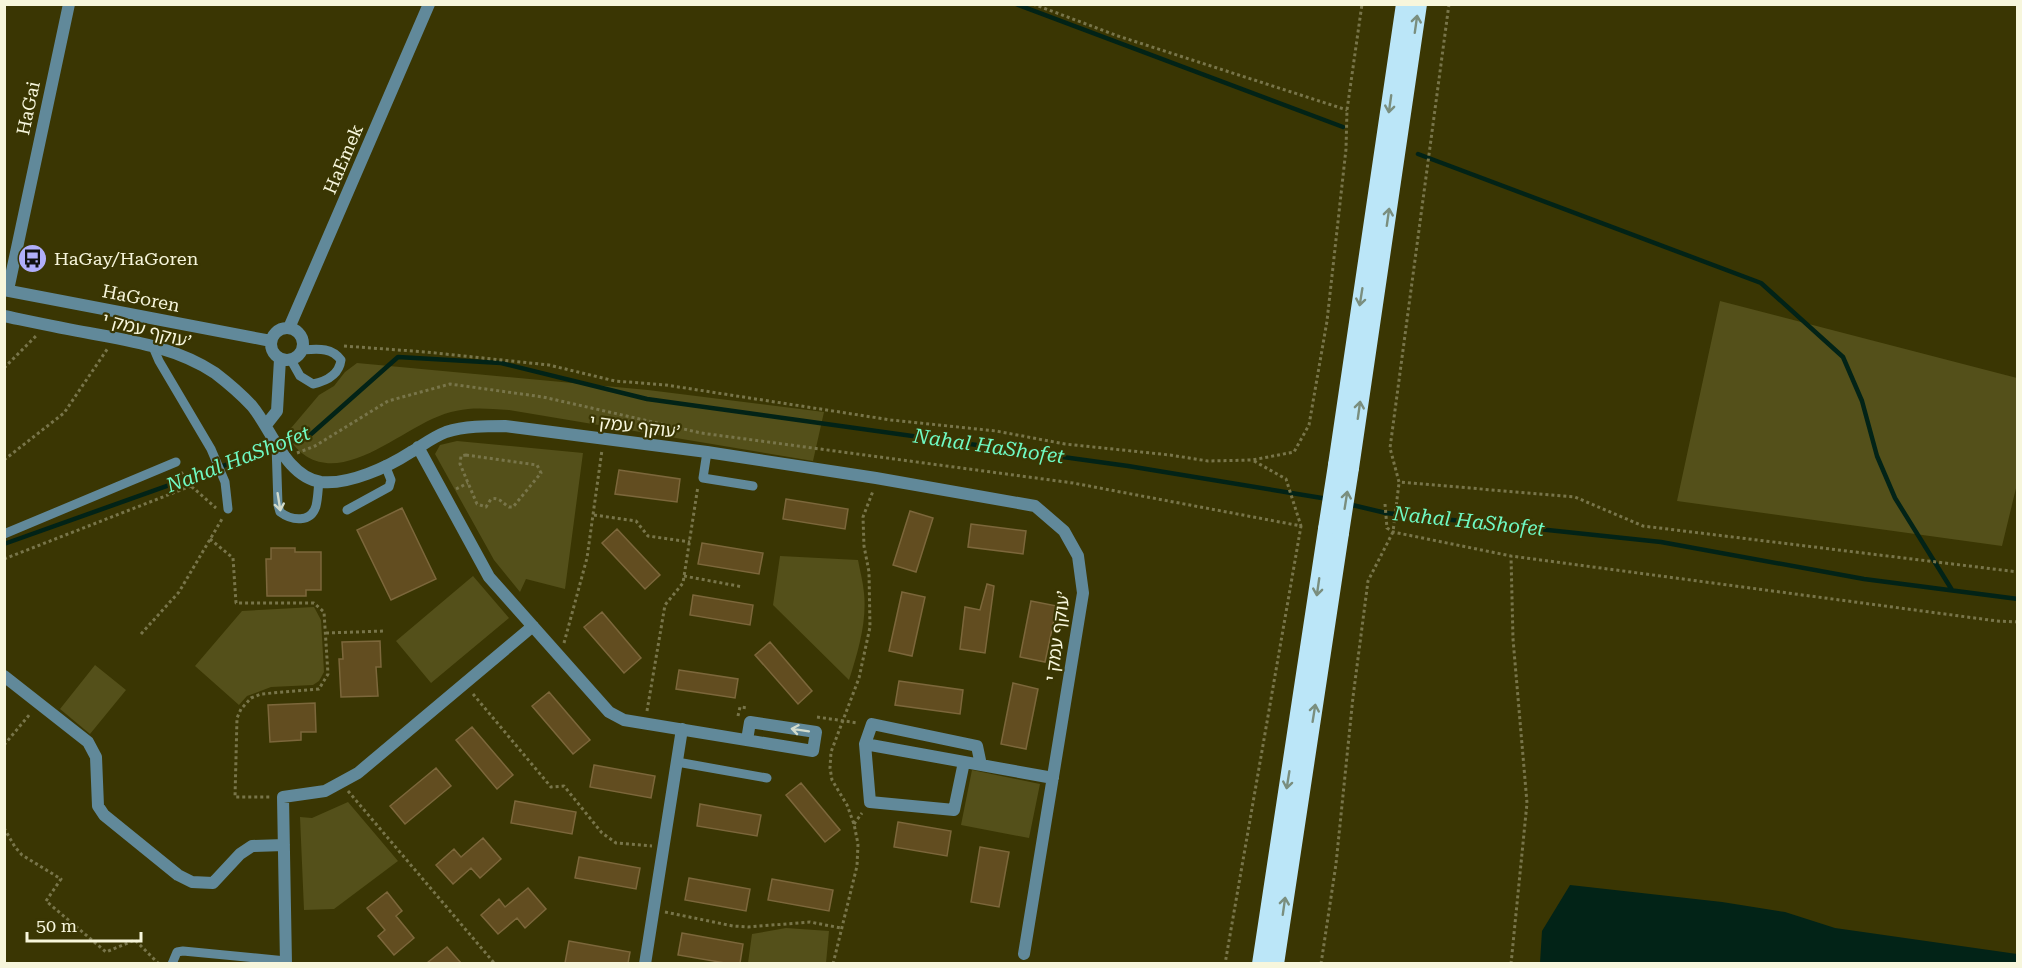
<svg xmlns="http://www.w3.org/2000/svg" width="2022" height="968" font-family="'Roboto Serif','Noto Sans Hebrew',serif">
  <rect width="100%" height="100%" fill="#3a3603"/>
  <path fill="#54501a" d="M1720,301L2017,378V484L2002,546L1677,501Z
    M357,363L648,390L824,412L813,461L509,410C478,408 461,406 432,419C387,440 324,498 286,434L319,395L334,386L345,372Z
    M457,441L583,453L565,589L526,579L520,592L494,560L435,454L440,445Z
    M780,556L858,560C860,571 863,582 864,593C867,622 858,652 849,680L773,605Z
    M473,576L509,618L431,683L396,641Z
    M314,607L321,620L324,672L319,681L313,685L271,687L247,696L239,705L195,666L242,611Z
    M95,665L126,690L90,734L60,709Z
    M972,770L1040,784L1029,838L961,825Z
    M348,802L398,861L334,909L304,910L300,817L312,818Z
    M786,928L829,931L826,963H748L752,934Z"/>
  <path fill="#022317" d="M1570,885L1722,902L1785,912L1835,928L2017,954V963H1540L1542,931Z"/>
  <g fill="none" stroke-linecap="round" stroke-linejoin="round">
    <path stroke="#022317" stroke-width="4.5" d="M1016,4L1343,127
      M1418,154L1761,283L1843,357L1862,401L1877,456L1895,498L1952,590
      M1348,504L1386,513L1661,542L1864,579L2018,599
      M4,544L310,435L398,357L501,363L647,399L1128,466L1328,499"/>
  </g>
  <path fill="#624d20" stroke="#7c673b" stroke-width="1.5" d="M619,470L680,479L677,502L615,494Z
    M786,499L848,509L845,529L783,519Z
    M402,508L436,579L391,600L357,530Z
    M910,511L933,518L916,572L893,565Z
    M971,524L1026,531L1023,554L968,547Z
    M617,529L660,575L645,589L602,543Z
    M702,543L763,553L759,574L698,564Z
    M271,548H295V552H321V590H306V596H267L266,559H271Z
    M987,584L994,586L985,653L960,649L965,607L980,610Z
    M902,592L925,597L912,656L889,651Z
    M693,595L753,605L750,625L690,615Z
    M1031,601L1057,606L1045,662L1020,657Z
    M602,612L641,658L624,673L584,627Z
    M380,641L381,667H376L378,696L341,697L339,659H343L342,642Z
    M770,642L812,691L798,704L755,655Z
    M679,670L738,679L735,698L676,689Z
    M899,681L963,690L960,714L895,705Z
    M1013,683L1038,689L1026,749L1001,744Z
    M549,692L590,740L573,754L532,706Z
    M315,703L316,732H301V740L270,742L268,705Z
    M472,727L513,775L497,789L456,740Z
    M594,765L655,776L651,798L590,787Z
    M436,768L451,786L405,824L390,806Z
    M801,783L840,830L825,842L786,795Z
    M515,801L576,812L572,834L511,823Z
    M700,804L761,815L757,836L697,826Z
    M898,822L951,831L947,856L894,847Z
    M483,838L501,859L480,878L471,868L453,884L436,865L454,849L461,857Z
    M980,847L1009,852L999,907L971,902Z
    M579,857L640,868L636,889L575,878Z
    M689,878L750,889L746,911L685,900Z
    M772,879L833,890L829,911L768,900Z
    M528,888L546,909L525,928L517,918L498,934L481,915L499,899L505,907Z
    M387,892L402,911L396,916L414,938L394,955L378,936L385,930L367,908Z
    M682,933L743,944L740,963H725L678,955Z
    M569,941L630,952L628,963H565Z
    M447,947L461,963H427Z"/>
  <g fill="none" stroke-linecap="round" stroke-linejoin="round">
    <path stroke="#78754a" stroke-width="3" stroke-dasharray="3 3" stroke-linecap="butt" d="M1033,4L1118,36L1347,110
      M1449,4L1390,448L1399,482L1575,497L1643,526L2018,572
      M344,346L426,352L549,365L615,381L666,385L891,420L996,431L1065,444L1170,455L1208,461L1252,460L1294,452L1309,425L1327,321L1346,149L1347,110L1362,4
      M4,368L37,335
      M297,453L315,446L388,401L450,384L543,397L701,433L1073,483L1301,526L1225,964
      M466,455L537,465L541,473L513,507H509C502,503 500,497 491,499L486,507L477,504L460,464L461,456Z
      M4,460L64,413L108,348
      M1254,461L1286,479L1301,526
      M181,472L191,486L216,508
      M456,489L468,483
      M1385,504L1387,528L1393,532L1511,556L1997,621L2018,622
      M594,515L636,521L648,536L690,542
      M210,539L233,558L236,603H314L324,612L328,674L319,689L261,694L251,698L241,709L237,718L235,797H270
      M4,559L191,486
      M684,576L743,587
      M326,633L385,631
      M141,634L179,592L222,519
      M564,643L587,558L602,450
      M473,694L551,787L564,786L602,833L616,843L652,846
      M647,711L665,605L683,583L698,486
      M738,716L740,707L748,708
      M817,717L858,723
      M4,745L30,714
      M348,791L495,964
      M854,824L862,813
      M4,828L15,847L22,855L61,879L46,901L106,952L135,940L159,964
      M665,912L733,926L748,927L810,922L841,928
      M833,964L857,866L858,844L854,824L847,805L832,780L830,768L831,752L859,678L870,627L869,572L864,546L863,517L873,491
      M1321,964L1336,864L1353,697L1368,581L1393,532L1399,483
      M1511,964L1527,803L1513,639L1511,556"/>
    <path stroke="#61899a" stroke-width="9" d="M153,347L159,361L211,449L225,482L228,509
      M291,360L300,376L313,384C327,381 339,375 341,360C331,347 318,349 302,350
      M276,444L278,505L280,512C292,521 311,523 316,506C318,498 318,489 319,481
      M707,452L703,478L753,486
      M347,510L389,487L391,480L385,465
      M4,534L176,462
      M677,762L767,778
      M172,964L177,952L183,951L286,961"/>
    <path stroke="#61899a" stroke-width="12" d="M4,290L271,341
      M8,290L69,4
      M4,316C33,322 61,328 89,333C132,341 178,348 215,373C228,383 241,394 252,406C272,430 286,477 321,482C349,485 388,467 411,452C423,445 433,437 446,432C465,426 486,426 505,426L707,452L876,478L1035,506L1064,531L1078,556L1083,593L1024,954
      M271 344a16 16 0 1 1 32 0a16 16 0 1 1-32 0Z
      M289,328L429,4
      M266,425L277,411L280,359
      M418,447L489,577L609,712L624,720L813,751L816,732L750,722L747,740
      M4,676L88,742L96,757L98,806L104,815L178,875L192,882L213,883L240,854L252,846L284,845
      M865,744L870,802L954,810L964,762
      M981,765L977,746L872,724L865,744L1053,778
      M286,964L283,797L325,791L358,773L533,626
      M645,964L682,729"/>
    <path stroke="#bbe6f8" stroke-width="16" d="M1336,465L1404,4
      M1351,468L1419,4
      M1260,964L1326,529
      M1276,964L1341,533"/>
    <path stroke="#bbe6f8" stroke-width="16" d="M1326,529L1336,465
      M1341,533L1351,468"/>
  </g>
  <defs><path id="oneway-shaft" d="M-6 0H5M1.5-3L5.5 0L1.5 3" fill="none" stroke-width="1.6" stroke-linecap="round" stroke-linejoin="round" transform="scale(1.5)"/></defs>
  <g stroke="#7a8e7e">
    <use href="#oneway-shaft" transform="translate(1416 24) rotate(-82)"/>
    <use href="#oneway-shaft" transform="translate(1390 104) rotate(98)"/>
    <use href="#oneway-shaft" transform="translate(1388 217) rotate(-82)"/>
    <use href="#oneway-shaft" transform="translate(1361 297) rotate(99)"/>
    <use href="#oneway-shaft" transform="translate(1359 410) rotate(-82)"/>
    <use href="#oneway-shaft" transform="translate(1346 500) rotate(-81)"/>
    <use href="#oneway-shaft" transform="translate(1318 587) rotate(98)"/>
    <use href="#oneway-shaft" transform="translate(1314 713) rotate(-81)"/>
    <use href="#oneway-shaft" transform="translate(1288 780) rotate(99)"/>
    <use href="#oneway-shaft" transform="translate(1284 906) rotate(-82)"/>
  </g>
  <g stroke="#d2dbcc">
    <use href="#oneway-shaft" transform="translate(279 502) rotate(81)"/>
    <use href="#oneway-shaft" transform="translate(800 730) rotate(-171)"/>
  </g>
  <defs>
    <symbol id="bus-disc" viewBox="-11 -11 22 22"><circle r="9.5" fill="#b0aefa" stroke="#3a3603"/><path d="M-5-6H5V4H4V6H2V4H-2V6H-4V4H-5ZM-3.5-4V0h7V-4ZM-3.5 1.2v1.5H-2V1.2ZM2 1.2v1.5H3.5V1.2Z" fill="#111"/></symbol>
  </defs>
  <g fill-rule="evenodd">
    <use href="#bus-disc" x="16" y="242" width="33" height="33"/>
  </g>
  <g text-anchor="middle" dominant-baseline="central" stroke-width="4.5" stroke-linejoin="round" paint-order="stroke">
    <g font-size="18" fill="#f7f6dc" stroke="#3a3603">
      <text transform="translate(28 108) rotate(-78)">HaGai</text>
      <text transform="translate(343 159) rotate(-67)">HaEmek</text>
      <text transform="translate(141 298) rotate(11)">HaGoren</text>
      <text transform="translate(147 330) rotate(15)">עוקף עמק י’</text>
      <text transform="translate(635 426) rotate(7)">עוקף עמק י’</text>
      <text transform="translate(1057 636) rotate(-82)">עוקף עמק י’</text>
    </g>
    <g font-size="18" fill="#f7f6dc" stroke="#3a3603" text-anchor="start">
      <text x="54" y="258">HaGay/HaGoren</text>
    </g>
    <g font-size="20" font-style="italic" fill="#6ffac4" stroke="#3a3603">
      <text transform="translate(989 446) rotate(8)">Nahal HaShofet</text>
      <text transform="translate(238 459) rotate(-21)">Nahal HaShofet</text>
      <text transform="translate(1469 521) rotate(6)">Nahal HaShofet</text>
    </g>
  </g>
  <rect width="2022" height="968" fill="none" stroke="#f7f6dc" stroke-width="12"/>
  <path d="M27 932v9h114v-9" fill="none" stroke="#f7f6dc" stroke-width="3"/>
  <text x="36" y="932" font-size="18" fill="#f7f6dc" stroke="#3a3603" stroke-width="4.5" paint-order="stroke">50 m</text>
</svg>
